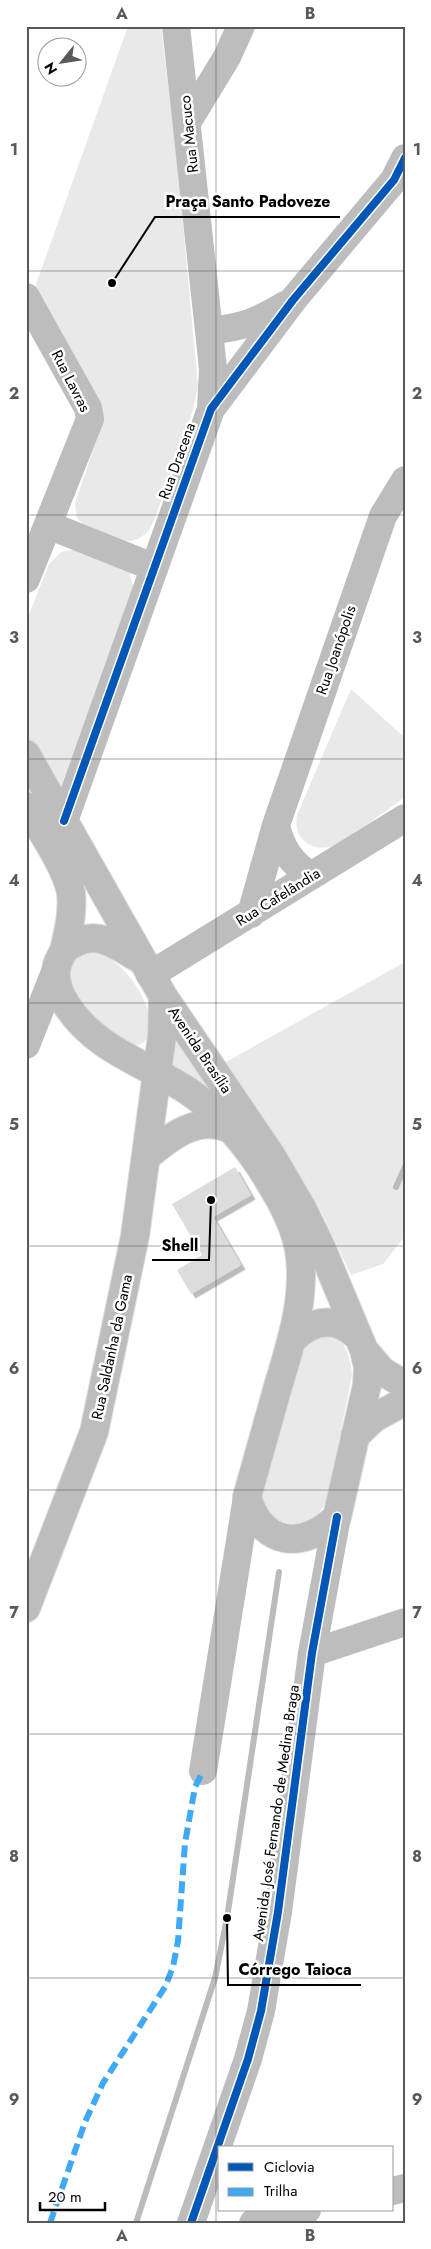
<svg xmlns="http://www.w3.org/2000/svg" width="431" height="2249" font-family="Jost,sans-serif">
  <defs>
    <filter id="shadow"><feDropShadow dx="4.5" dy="4.5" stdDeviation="0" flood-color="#0004"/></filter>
  </defs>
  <rect width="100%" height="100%" fill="#fff"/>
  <path fill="#e9e9e9" d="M128,26H161L178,168L198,387L193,410L155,518L148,532L138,539L130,541L118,540L84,525L77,518L75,503L102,424L34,290Z
    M72,550H78L129,571L134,589L60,789L55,788L26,738V622L49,564L61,552Z
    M351,689L405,738V797C389,808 345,843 329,847C320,849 311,847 304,841C297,834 295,825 297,815Z
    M89,951C130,952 181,1047 127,1047L72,1002L67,969L79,955Z
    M405,962V1236L383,1264L351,1275L321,1212L224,1063Z
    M171,1030L224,1108L171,1074Z
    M338,1334C346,1348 351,1359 352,1375L328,1496C325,1504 322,1511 315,1517C303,1528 278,1525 267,1513C260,1505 261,1496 263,1487L302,1340Z"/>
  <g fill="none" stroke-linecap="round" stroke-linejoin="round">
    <path stroke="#bbb" stroke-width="6" d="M396,1187L405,1167
      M136,2223L215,1978L227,1918L279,1572"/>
  </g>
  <path fill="#dcdcdc" filter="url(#shadow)" d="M235,1167L251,1195L213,1217L241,1265L191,1294L177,1270L202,1255L172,1204Z"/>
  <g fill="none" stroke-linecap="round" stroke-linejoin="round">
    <defs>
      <path id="major" d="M26,754L163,996L271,1155L302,1208L321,1247L364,1350L368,1367L367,1385L337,1517C303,1551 262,1546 247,1497C257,1461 267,1426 277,1390C290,1346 307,1297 299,1250C294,1220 275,1190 259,1165C240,1137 216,1110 188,1091C145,1063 95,1050 66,1004C59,993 54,978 57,965C59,958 64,953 65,946C69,929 73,911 71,893C67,868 40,829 26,806
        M65,949C95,927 112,943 140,959
        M146,1157C170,1137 198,1114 230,1129
        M292,1340C312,1320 336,1315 357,1336
        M364,1350L382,1371L405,1385
        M355,1436L374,1418L405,1401
        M26,1608L94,1432L135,1236L162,1036L163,996"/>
    </defs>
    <use href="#major" stroke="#dbdbdb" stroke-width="30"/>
    <path stroke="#bdbdbd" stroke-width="28" d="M176,26L209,331L213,369L211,409
      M188,121L227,57L241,26
      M26,297L88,408L90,419L26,579
      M209,331C243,327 257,322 285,305
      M48,525L153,567
      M64,821L211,409L293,300L394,180L405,158
      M276,825C281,848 291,863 311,876
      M251,914L276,825L383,516L405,480
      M150,975L405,818
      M26,1045L57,967
      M312,1653L405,1622
      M203,1771L247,1497
      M392,2191L405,2188
      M191,2223L248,2059L261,2011L278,1912L312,1653L337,1517
      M253,2223L307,2210"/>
    <use href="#major" stroke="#bdbdbd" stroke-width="28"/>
    <path stroke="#3fa9f5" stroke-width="6" stroke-dasharray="12 6" stroke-linecap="butt" d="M50,2223L85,2122L103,2083L165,1987L173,1967L178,1941L185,1843L195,1787L203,1771"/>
    <defs>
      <path id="cycleway" d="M64,821L211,409L293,300L394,180L405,158
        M191,2223L248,2059L261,2011L278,1912L312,1653L337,1517"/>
    </defs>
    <use href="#cycleway" stroke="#fff" stroke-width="11"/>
    <use href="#cycleway" stroke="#0057b8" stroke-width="8"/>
  </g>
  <path fill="none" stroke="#595959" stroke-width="1" stroke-opacity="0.55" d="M216,26V2223M26,271H405M26,515H405M26,759H405M26,1003H405M26,1246H405M26,1490H405M26,1734H405M26,1978H405"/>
  <g text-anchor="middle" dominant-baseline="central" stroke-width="5" stroke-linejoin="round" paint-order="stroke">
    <g font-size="15" fill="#000" stroke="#fff">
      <text transform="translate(189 134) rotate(-96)">Rua Macuco</text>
      <text transform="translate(71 381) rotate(63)">Rua Lavras</text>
      <text transform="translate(177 461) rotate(-70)">Rua Dracena</text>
      <text transform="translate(336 650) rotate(-71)">Rua Joanópolis</text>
      <text transform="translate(278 897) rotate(-32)">Rua Cafelândia</text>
      <text transform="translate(200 1050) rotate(56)">Avenida Brasília</text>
      <text transform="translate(112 1347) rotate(-78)">Rua Saldanha da Gama</text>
      <text transform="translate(276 1813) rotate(-82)">Avenida José Fernando de Medina Braga</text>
    </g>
  </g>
  <path fill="none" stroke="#000" stroke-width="2" d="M112 283L155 217H340M211 1200L209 1260H152M227 1918L228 1985H361"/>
  <g fill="#000" stroke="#fff" stroke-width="2">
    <circle cx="112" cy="283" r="5"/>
    <circle cx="211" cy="1200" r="5"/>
    <circle cx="227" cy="1918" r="5"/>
  </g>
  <g font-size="16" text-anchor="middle" font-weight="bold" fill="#000" stroke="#fff" stroke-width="5" stroke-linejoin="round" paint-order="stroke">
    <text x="248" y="207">Praça Santo Padoveze</text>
    <text x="180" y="1251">Shell</text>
    <text x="295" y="1975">Córrego Taioca</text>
  </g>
  <rect width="431" height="2249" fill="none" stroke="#ffffff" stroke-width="55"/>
  <rect x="218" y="2146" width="175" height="65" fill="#ffffff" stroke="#999999"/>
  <rect x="228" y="2163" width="25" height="8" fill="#0057b8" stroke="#999999"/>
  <text x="264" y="2172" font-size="15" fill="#000000">Ciclovia</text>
  <rect x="228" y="2188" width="25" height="8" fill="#3fa9f5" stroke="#999999"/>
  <text x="264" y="2196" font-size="15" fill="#000000">Trilha</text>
  <g transform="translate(62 62) rotate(240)"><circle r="24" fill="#ffffff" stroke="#999999"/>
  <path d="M0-4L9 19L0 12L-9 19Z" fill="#595959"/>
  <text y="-8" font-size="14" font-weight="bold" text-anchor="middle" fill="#000000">N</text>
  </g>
  <path d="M40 2202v8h65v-8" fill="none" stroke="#000000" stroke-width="2.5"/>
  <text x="48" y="2202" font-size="15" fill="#000000" stroke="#ffffff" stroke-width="4" paint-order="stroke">20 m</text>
  <rect x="28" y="28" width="376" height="2194" fill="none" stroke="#595959" stroke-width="2"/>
  <g font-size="16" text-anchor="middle" font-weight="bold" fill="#595959">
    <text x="122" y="19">A</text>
    <text x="310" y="19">B</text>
    <text x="14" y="155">1</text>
    <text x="417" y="155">1</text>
    <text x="14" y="399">2</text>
    <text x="417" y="399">2</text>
    <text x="14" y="643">3</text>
    <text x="417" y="643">3</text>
    <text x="14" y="886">4</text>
    <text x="417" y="886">4</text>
    <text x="14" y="1130">5</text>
    <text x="417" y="1130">5</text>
    <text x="14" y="1374">6</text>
    <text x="417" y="1374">6</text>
    <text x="14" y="1618">7</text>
    <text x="417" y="1618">7</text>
    <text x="14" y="1862">8</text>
    <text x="417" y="1862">8</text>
    <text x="14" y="2105">9</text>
    <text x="417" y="2105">9</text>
    <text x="122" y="2241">A</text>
    <text x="310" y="2241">B</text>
  </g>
</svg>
